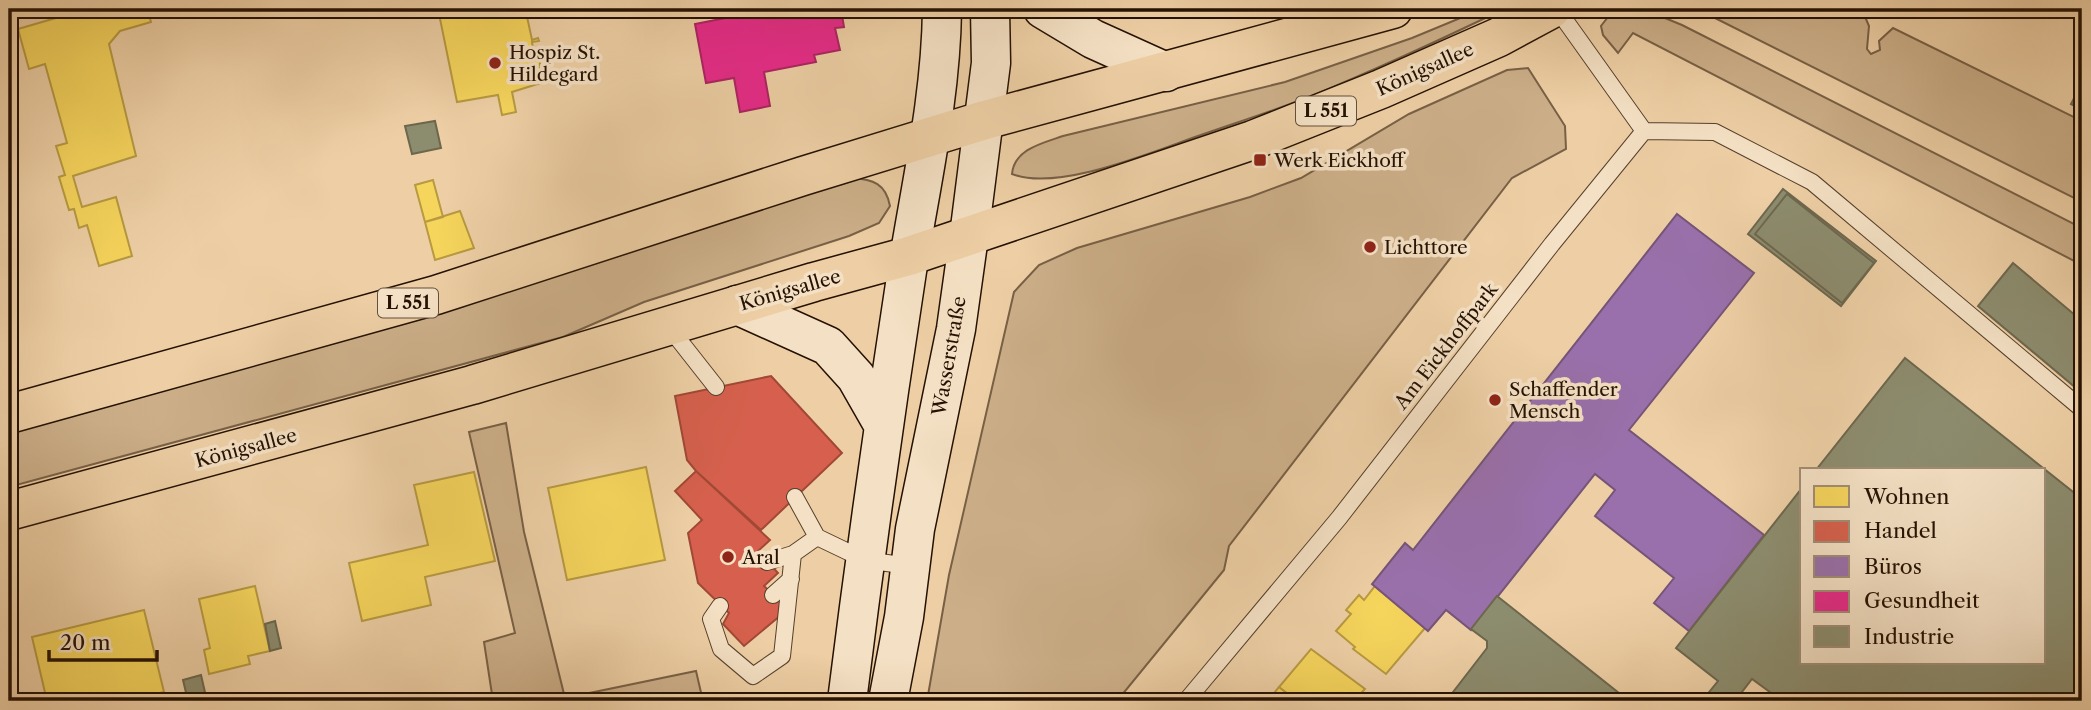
<svg xmlns="http://www.w3.org/2000/svg" width="2091" height="710" font-family="'Libre Caslon Text',serif">
  <rect width="100%" height="100%" fill="#eecfa5"/>
  <filter id="stains"><feTurbulence type="fractalNoise" baseFrequency=".00286" numOctaves="4"/><feColorMatrix values="0 0 0 0 .2 0 0 0 0 .09 0 0 0 0 .02 0 0 0 .5 -.17"/></filter>
  <radialGradient id="worn" r=".72"><stop offset=".6" stop-color="#630" stop-opacity="0"/><stop offset="1" stop-color="#630" stop-opacity=".3"/></radialGradient>
  <path fill="#ccaf89" stroke="#786046" stroke-width="2" d="M1140,9H1189L1170,14L1143,18Z
    M1482,9H1504C1440,40 1375,70 1309,97C1273,111 1235,123 1198,136C1152,152 1058,192 1012,174C1014,149 1043,143 1063,136L1285,82L1412,38Z
    M1623,9H1643L1682,25L2082,228V265L1633,33L1618,53L1603,35L1601,26L1608,17Z
    M1697,9H1858L1863,12L1869,26L1867,49L1871,54L1880,50L1879,41L1893,28L2082,121V202Z
    M1528,68L1565,126L1566,149L1512,178L1229,546L1224,570L1117,701H927L949,575L1014,292L1039,265L1077,248L1250,197L1301,178L1409,114L1507,70Z
    M852,178C873,179 886,184 890,206L879,223L849,236L644,302L563,337L9,487V430Z
    M506,423L524,532L565,698L696,671L703,701H493L484,642L515,633L469,432Z"/>
  <path fill="#f6d55c" stroke="#b79a41" stroke-width="2" d="M87,9H147L151,22L120,31L109,44L136,156L73,176L82,207L116,197L132,256L99,266L87,225L79,228L74,209L69,210L59,177L65,175L56,146L67,143L45,64L29,69L18,29Z
    M438,9H532V11L526,12L532,40L538,38L539,41L532,42L533,49L540,59V80L546,78L547,81L512,92L516,112L502,115L498,95L457,102Z
    M433,180L443,217L425,222L415,185Z
    M460,211L474,248L435,260L425,222Z
    M646,467L665,560L567,580L548,488Z
    M474,472L495,561L425,577L431,605L362,621L349,563L428,545L414,485Z
    M255,586L270,651L248,656L250,664L209,674L204,650L210,648L199,599Z
    M1375,586L1425,628L1386,674L1353,649L1355,647L1336,631L1351,614L1346,610L1359,595L1364,600Z
    M144,610L164,692L127,701H47L32,637Z
    M1311,649L1365,689L1354,701H1297L1279,687Z
    M1279,687L1297,701H1268Z"/>
  <path fill="#d6604d" stroke="#a14836" stroke-width="2" d="M771,376L842,453L761,530L696,471L687,460L675,396Z
    M696,471L770,540L758,551L778,573L764,586L782,603L781,615L744,646L723,624L729,613L698,583L688,533L702,520L675,491Z"/>
  <path fill="#9970ab" stroke="#765478" stroke-width="2" d="M1677,214L1754,273L1629,430L1764,535L1689,631L1654,603L1674,578L1595,516L1615,490L1595,474L1471,630L1446,610L1428,631L1372,584L1405,543L1413,550Z"/>
  <path fill="#e7298a" stroke="#ac2261" stroke-width="2" d="M771,9H841L844,27L835,28L840,50L814,55L816,62L764,72L770,106L740,112L734,78L706,83L695,24Z"/>
  <path fill="#8c8c6e" stroke="#6d674e" stroke-width="2" d="M2082,83V110L2071,104Z
    M435,121L441,148L412,154L405,126Z
    M1783,189L1876,261L1841,306L1748,234Z
    M1787,194L1874,263L1842,303L1755,234Z
    M2013,263L2082,321V393L1978,306Z
    M1905,358L2082,499V701H1782L1752,679L1735,701H1702L1718,681L1676,648L1802,488V663H2044V470H1816Z
    M1497,596L1629,701H1457L1450,696L1487,648V641L1471,629Z
    M275,621L281,648L270,651L265,624Z
    M201,675L207,701H188L183,680Z
    M22,693L24,701H9V697Z"/>
  <g fill="none" stroke-linecap="round" stroke-linejoin="round">
    <defs>
      <path id="service" d="M1644,131L1715,132L1812,182L2082,409
        M668,326L716,387
        M795,497L817,537L865,560L909,566
        M767,562L793,554L817,537
        M773,595L791,579
        M720,606L711,619L721,649L753,676L782,656L793,554
        M1186,701L1339,518L1552,244L1644,131L1557,9"/>
      <path id="secondary" d="M1043,9L1093,39L1166,72
        M737,305L828,346L856,377L884,426
        M847,701C865,557 885,414 907,271C921,183 941,98 942,9
        M888,701L904,617L915,529L956,329L969,236L991,63L990,9"/>
      <path id="primary" d="M9,414L436,295L803,176L985,120L1393,9
        M9,511L472,385L814,282L909,256L1253,140L1381,89L1499,37L1551,9"/>
    </defs>
    <use href="#service" stroke="#56402b" stroke-width="18"/>
    <use href="#secondary" stroke="#241102" stroke-width="41"/>
    <use href="#primary" stroke="#241102" stroke-width="41"/>
    <use href="#service" stroke="#f4e0c4" stroke-width="16"/>
    <use href="#secondary" stroke="#f4e0c4" stroke-width="38"/>
    <use href="#primary" stroke="#eecfa5" stroke-width="38"/>
  </g>
  <g fill="#8f2418" stroke="#f4e0c4" stroke-width="2.5">
    <circle cx="495" cy="63" r="7"/>
    <rect x="1253" y="153" width="14" height="14" rx="3.5"/>
    <circle cx="1370" cy="247" r="7"/>
    <circle cx="1495" cy="400" r="7"/>
    <circle cx="728" cy="557" r="7"/>
  </g>
  <g text-anchor="middle" dominant-baseline="central" stroke-width="7" stroke-linejoin="round" paint-order="stroke">
    <g fill="#f4e0c4" stroke="#624f3c" stroke-width="2">
      <rect x="1296" y="96.5" width="60" height="29" rx="5"/>
      <rect x="378" y="288.5" width="60" height="29" rx="5"/>
    </g>
    <g font-size="18" font-weight="bold" fill="#241102">
      <text x="1326" y="111">L 551</text>
      <text x="408" y="303">L 551</text>
    </g>
    <g font-size="19" fill="#241102" stroke="#f4e0c4" text-anchor="start">
      <text x="509" y="52">Hospiz St.<tspan x="509" dy="22">Hildegard</tspan></text>
      <text x="1274" y="160">Werk Eickhoff</text>
      <text x="1384" y="247">Lichttore</text>
      <text x="1509" y="389">Schaffender<tspan x="1509" dy="22">Mensch</tspan></text>
      <text x="742" y="557">Aral</text>
    </g>
    <g font-size="19" fill="#241102" stroke="#f4e0c4">
      <text transform="translate(1425 69) rotate(-24)">Königsallee</text>
      <text transform="translate(790 290) rotate(-16)">Königsallee</text>
      <text transform="translate(1446 346) rotate(-52)">Am Eickhoffpark</text>
      <text transform="translate(949 356) rotate(-80)">Wasserstraße</text>
      <text transform="translate(246 448) rotate(-15)">Königsallee</text>
    </g>
  </g>
  <rect width="2091" height="710" fill="none" stroke="#eecfa5" stroke-width="35"/>
  <rect x="10" y="10" width="2070" height="689" fill="none" stroke="#241102" stroke-width="3.5"/>
  <rect x="18" y="18" width="2056" height="675" fill="none" stroke="#241102" stroke-width="2"/>
  <rect x="1800" y="468" width="245" height="196" fill="#f4e0c4" stroke="#a18d76" stroke-width="2"/>
  <rect x="1814" y="486" width="35" height="21" fill="#f6d55c" stroke="#a18d76" stroke-width="2"/>
  <text x="1864" y="504" font-size="21" fill="#241102">Wohnen</text>
  <rect x="1814" y="521" width="35" height="21" fill="#d6604d" stroke="#a18d76" stroke-width="2"/>
  <text x="1864" y="538" font-size="21" fill="#241102">Handel</text>
  <rect x="1814" y="556" width="35" height="21" fill="#9970ab" stroke="#a18d76" stroke-width="2"/>
  <text x="1864" y="574" font-size="21" fill="#241102">Büros</text>
  <rect x="1814" y="591" width="35" height="21" fill="#e7298a" stroke="#a18d76" stroke-width="2"/>
  <text x="1864" y="608" font-size="21" fill="#241102">Gesundheit</text>
  <rect x="1814" y="626" width="35" height="21" fill="#8c8c6e" stroke="#a18d76" stroke-width="2"/>
  <text x="1864" y="644" font-size="21" fill="#241102">Industrie</text>
  <path d="M49 650v10h108v-10" fill="none" stroke="#241102" stroke-width="3.5"/>
  <text x="60" y="650" font-size="21" fill="#241102" stroke="#f4e0c4" stroke-width="5" paint-order="stroke">20 m</text>
  <rect width="100%" height="100%" filter="url(#stains)"/>
  <rect width="100%" height="100%" fill="url(#worn)"/>
</svg>
